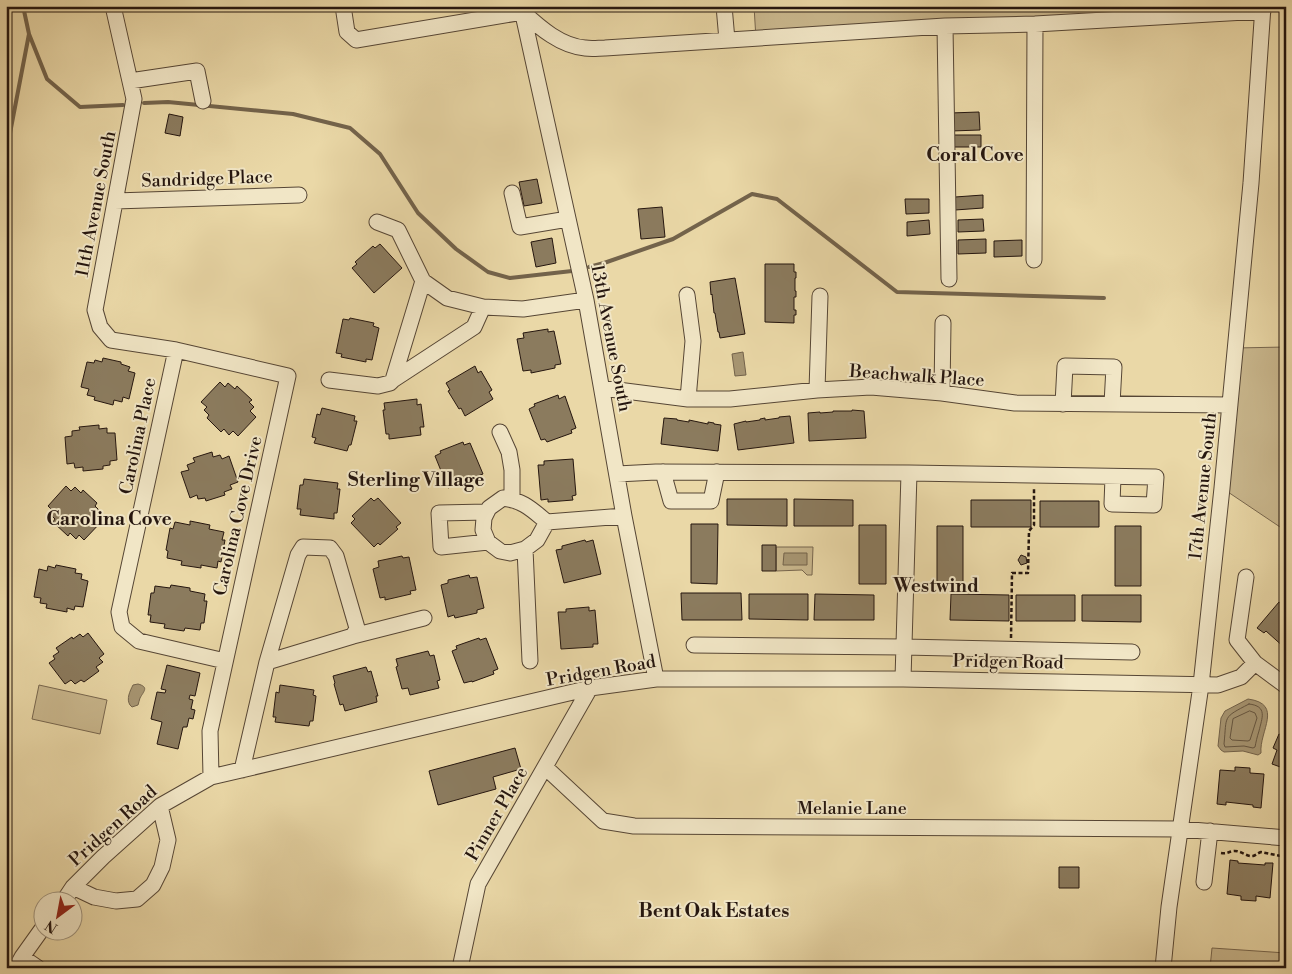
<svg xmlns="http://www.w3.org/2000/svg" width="1292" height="974" font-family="'Libre Bodoni',serif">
  <rect width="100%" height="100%" fill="#ead8a7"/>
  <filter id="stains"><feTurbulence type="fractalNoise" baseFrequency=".004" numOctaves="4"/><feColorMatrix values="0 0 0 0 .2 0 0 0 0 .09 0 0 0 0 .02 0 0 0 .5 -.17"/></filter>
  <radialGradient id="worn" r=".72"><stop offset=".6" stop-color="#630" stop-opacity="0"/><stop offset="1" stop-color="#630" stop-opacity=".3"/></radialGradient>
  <path fill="#c9b78d" stroke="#77664e" d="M754,6H1208L1203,15L756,39Z
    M1286,347V531L1222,488L1235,348Z
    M776,547H813L812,575H807L802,570L776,571Z
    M39,685L107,700L100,734L32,719Z
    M1212,948L1286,953V968H1210Z"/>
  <path fill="#a79673" stroke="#73634b" d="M743,352L746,375L735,376L732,354Z
    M784,553H807V565H783Z
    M138,684C149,687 144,691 140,698C139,700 139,703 138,705L132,707L130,705C126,699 130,691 133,685Z
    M1248,699C1284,704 1259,731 1261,753L1258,755L1243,751L1224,752L1221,750L1218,746L1221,718L1225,711Z"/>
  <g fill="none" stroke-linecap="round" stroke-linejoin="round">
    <path stroke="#665641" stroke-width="1" d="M1249,704C1268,706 1262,718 1259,731C1257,737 1256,742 1255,747L1253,748L1244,746L1225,747L1224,744C1227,715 1222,718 1249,704Z
      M1250,711L1255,713L1257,718L1250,740L1248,741L1232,740L1230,738L1233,719Z"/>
    <path stroke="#73634b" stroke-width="4" d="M23,6L29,34L47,79L80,107L123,105
      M144,103L168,102L293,114L350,128L380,154L418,213L456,249L488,272L510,278L572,271
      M6,154L29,34
      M589,267L604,263L673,239L752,194L777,199L897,292L1104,298"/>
  </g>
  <path fill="#8b7b5e" stroke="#25160f" d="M979,112L980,130L951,131L950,113Z
    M169,114L183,117L180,136L165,133Z
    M952,135H981V147H952Z
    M537,179L542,203L524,206L519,182Z
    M983,195V208L955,210V197Z
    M905,199H929V213L906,214Z
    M662,207L665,237L641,239L638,209Z
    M983,219L984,231L958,232V220Z
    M929,220L930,234L907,236V222Z
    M552,238L556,263L536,267L531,242Z
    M986,239V253L958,254V240Z
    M1022,240V256L994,257V241Z
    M380,244L402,268L374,293L352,268L357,264L355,262L373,246L375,248Z
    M765,264H794V272H796V278H795V291H796V297H794V310H796V315H794V323L765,322Z
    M735,278L745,334L720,338L719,332H718L715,313H714L712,294L711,295L710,282Z
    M350,318L374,323L373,326L379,328L372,360L366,359V362L341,357L342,354L336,353L343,319L349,320Z
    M548,329V332L554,331L561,364L555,365V368L531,373V370L523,371L517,339L524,338L523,333Z
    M103,358L121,362V364L130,367L128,371L135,373L129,399L123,397L122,402L114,400L113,405L94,400L95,397L87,395L89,389L81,387L87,362L94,363L95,360L102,362Z
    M475,366L478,373L481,371L492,390L489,392L493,399L465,416L461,408L459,409L448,391L450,390L446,383Z
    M220,382L225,387L228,383L235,389L237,386L252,400L249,402L254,407L250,411L256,417L238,436L233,431L229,435L224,429L221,432L207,418L209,415L204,410L207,407L201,402Z
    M558,395L559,399L565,396L576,428L571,430L572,433L547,442L545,439L541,440L529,409L535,406L534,404Z
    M417,399V405L421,404L424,427H420L421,435L389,439V434H386L383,410H385L384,403Z
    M322,408L355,416L354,421H357L351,445H349L347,451L314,443L316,438L312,437L317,414L320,415Z
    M852,410L864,411L866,438L809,441L808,413L820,412V413L833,412V411H852Z
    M790,416L794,443L738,450L734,424L746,421V422L760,420V419L765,418V420L779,418V417Z
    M664,418L677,419V420L689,422V420L708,424V422L714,423V424L721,425L718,451L661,444Z
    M99,425V429L107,428V433H115L117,460L110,461V465L103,466V469L83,471V467L75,468L74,463L67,464L65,437L72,436V431L80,430L79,427Z
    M463,442L464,445L470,443L483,474L475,477L476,479L456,487L455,485L448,488L435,456L441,453L440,451Z
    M212,452L213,457L220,455L222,459L229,456L238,482L230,485L232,489L224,492L225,495L206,501L205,498L198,499L197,495L190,498L181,472L189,470L187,465L195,462L193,458Z
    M573,459L576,495L572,496L573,500L548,502V499L541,500L538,465H544V461Z
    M304,479L338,483L337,489H340L337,513H334V519L300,515L301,509H297L300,485H303Z
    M66,486L71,491L75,487L81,493L83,490L97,503L95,506L100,511L97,515L103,520L84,540L79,535L76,539L70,533L68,536L53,522L55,519L50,514L53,511L48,506Z
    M371,498L374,501L378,498L401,523L396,527L398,529L380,545L378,543L374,547L351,523L355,519L352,516Z
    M727,499H787V526L727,525Z
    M794,499L853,500V526H794Z
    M971,500H1031V527H971Z
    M1040,501H1099V527H1040Z
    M190,521L210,525L209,529L224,532L222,540H225L221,562L218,561L217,568L201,565V568L181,565L182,561L167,558L168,551L166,550L170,528L173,529L175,522L190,525Z
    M691,524H718L717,584L691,583Z
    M859,525H886V584H859Z
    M937,526H963V584H937Z
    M1115,526H1141V586H1115Z
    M585,540L586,542L593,540L601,574L564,583L556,550L562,549V546Z
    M762,545H776V571H762Z
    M1021,555L1026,557L1027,563L1021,565L1018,560Z
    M402,556L403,558L409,557L416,590L410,591L411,594L385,600V597L380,598L373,569L379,567L378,561Z
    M56,565L76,569L75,573L82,574L81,579L88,581L83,607L75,606L74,610L67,608V612L46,608L47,604L40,603L41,598L34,597L39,569L47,571L48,566L55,568Z
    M469,575L470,578L477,577L484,608L477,610V613L455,618L454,615L448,617L441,585L448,583V580Z
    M171,585L190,588V591L205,594L204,601H207L204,623H201L200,630L185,628L184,631L164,628L165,624L150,622L151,615H148L151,593H154L155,586L170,588Z
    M681,593H741L742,620H682Z
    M749,594H808V620L749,619Z
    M815,594L874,595V620H814Z
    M951,594L1009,595V621L950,620Z
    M1016,595H1075V621H1016Z
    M1082,595H1141V622L1082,621Z
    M1279,602L1286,608V649L1266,631L1264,633L1257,628Z
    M589,607V611L595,610L598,644H593V647L561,649L558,612H566V609Z
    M88,633L104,654L99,658L103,662L96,667L99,671L84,682L81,680L75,684L71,680L65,684L49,663L55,659L53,656L59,652L56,648L72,637L73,639L80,634L83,637Z
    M479,638L480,640L486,638L498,669L493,671L494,674L472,682V681L464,683L452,651L457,649L456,646Z
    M428,651L430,656L434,655L440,680L437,681L439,688L410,695L408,688L402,689L396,667L398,666L396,659Z
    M167,665L200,673L195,696L190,695L189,699L193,700L191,709L195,710L193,719L189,718L187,727H183L178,749L157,744L162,722L151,719L157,692L165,693L166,690L161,689Z
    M366,667L368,672L371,671L378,696H376L377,702L345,711L343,704L340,705L334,684L335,683L333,676Z
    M280,685L314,690L313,695L316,696L313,721H310L309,726L275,722L276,717H273L276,692L279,693Z
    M1286,732V769L1272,764L1277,750L1273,748L1279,734L1284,736Z
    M515,748L521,769L493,777L496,789L438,805L429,771Z
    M1235,767L1250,768V773L1264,774L1261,808L1253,807V805L1226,802V805L1217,804L1220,770L1235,771Z
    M1230,860L1238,861V863L1265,865V863H1273L1270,898L1256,896V901L1241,900V896L1227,894Z
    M1059,867H1079V888H1059Z"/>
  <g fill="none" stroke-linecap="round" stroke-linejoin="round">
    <defs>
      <path id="minor" d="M113,6L134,99L95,310L100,327L111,340L176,350L288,376L210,731L211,777
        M343,6L347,32L356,40L523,12
        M724,6L727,40
        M522,10L586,300L624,516L656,679
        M523,12C540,28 561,46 585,48C592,49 599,48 605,48L945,26L1035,24L1263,11
        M945,26L949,279
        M130,81L197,71L203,101
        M512,193L520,227L568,219
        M115,201L299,195
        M377,222L398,230L423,281L447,298L483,307L523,309L586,300
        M1034,260L1035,24
        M423,281L393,380L474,327L483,307
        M687,295L693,341L688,399
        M176,350L119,612L122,627L139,641L225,661
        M329,380L378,386L390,383L393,380
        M602,388L688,399H730L817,390L871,387L942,393L1015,403L1230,405
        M817,390L820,296
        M942,393L943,323
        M1063,404L1065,366L1114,367L1112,404
        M500,432L509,452L512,470V500
        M663,472L671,501H711L717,472
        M909,473C992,474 1074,476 1156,477L1154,505L1112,504L1113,477
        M617,474L656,472L909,473L903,679
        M487,512L439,513L441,547L488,542
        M547,522L537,540L525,549L510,553L500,551L488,542L483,530L484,518L489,508L503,498C524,501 531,509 547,522L624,516
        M525,549L530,661
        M1246,577L1237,640L1255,663L1286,686
        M353,636L424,618
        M694,645L904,647L1132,652
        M545,767L603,821L634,826L1180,829L1286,838
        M242,770L267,662L298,555L303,547L330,548L336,556L357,628L353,636L267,662
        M1204,882L1210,831
        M73,887L94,897L116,901L137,899L153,885L162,867L168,840L160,806
        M63,902L73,887L103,857L160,806L211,777L590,688L656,679H903L1218,685L1241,677L1255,663
        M22,957L38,968
        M16,968L22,957L42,929
        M460,968L478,884L590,688
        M1163,968L1169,907L1201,685L1222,488L1251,183L1263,6"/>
    </defs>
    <use href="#minor" stroke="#564635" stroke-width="17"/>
    <path stroke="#25160f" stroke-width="2.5" stroke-dasharray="4 2.5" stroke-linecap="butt" d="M1011,638L1012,573H1028L1029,531L1034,525V489
      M1221,853C1227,854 1228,852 1233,851C1241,850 1246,857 1253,856C1256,855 1258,853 1261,852L1286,857"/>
    <use href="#minor" stroke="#f1e6c6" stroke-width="15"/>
  </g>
  <g text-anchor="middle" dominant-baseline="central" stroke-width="4" stroke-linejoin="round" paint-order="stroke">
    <g font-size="18" fill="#25160f" stroke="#f1e6c6">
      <text transform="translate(207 179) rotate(-2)">Sandridge Place</text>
      <text transform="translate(96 204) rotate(-79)">11th Avenue South</text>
      <text transform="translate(611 338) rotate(79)">13th Avenue South</text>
      <text transform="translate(917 376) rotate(4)">Beachwalk Place</text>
      <text transform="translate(138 436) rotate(-78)">Carolina Place</text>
      <text transform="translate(1203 486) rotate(-84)">17th Avenue South</text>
      <text transform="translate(238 516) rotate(-77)">Carolina Cove Drive</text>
      <text transform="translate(1008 662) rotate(1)">Pridgen Road</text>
      <text transform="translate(601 671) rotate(-10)">Pridgen Road</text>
      <text x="852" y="808">Melanie Lane</text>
      <text transform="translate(497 814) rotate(-60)">Pinner Place</text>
      <text transform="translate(113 826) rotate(-42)">Pridgen Road</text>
    </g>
    <g font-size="19" font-weight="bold" fill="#25160f" stroke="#f1e6c6">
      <text x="975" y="155">Coral Cove</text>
      <text x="416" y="480">Sterling Village</text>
      <text x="109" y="519">Carolina Cove</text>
      <text x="936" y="586">Westwind</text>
      <text x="714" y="911">Bent Oak Estates</text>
    </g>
  </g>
  <rect width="1292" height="974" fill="none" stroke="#ead8a7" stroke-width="25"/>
  <rect x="8" y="8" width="1277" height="959" fill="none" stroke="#25160f" stroke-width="2.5"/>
  <rect x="12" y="12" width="1267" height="949" fill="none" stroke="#25160f"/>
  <g transform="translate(58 916) rotate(212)"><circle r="24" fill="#f1e6c6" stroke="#9f937d"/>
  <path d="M0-4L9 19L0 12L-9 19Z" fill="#8f2418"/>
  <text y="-8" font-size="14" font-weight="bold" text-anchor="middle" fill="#25160f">N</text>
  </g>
  <rect width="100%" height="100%" filter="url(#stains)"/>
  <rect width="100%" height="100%" fill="url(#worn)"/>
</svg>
